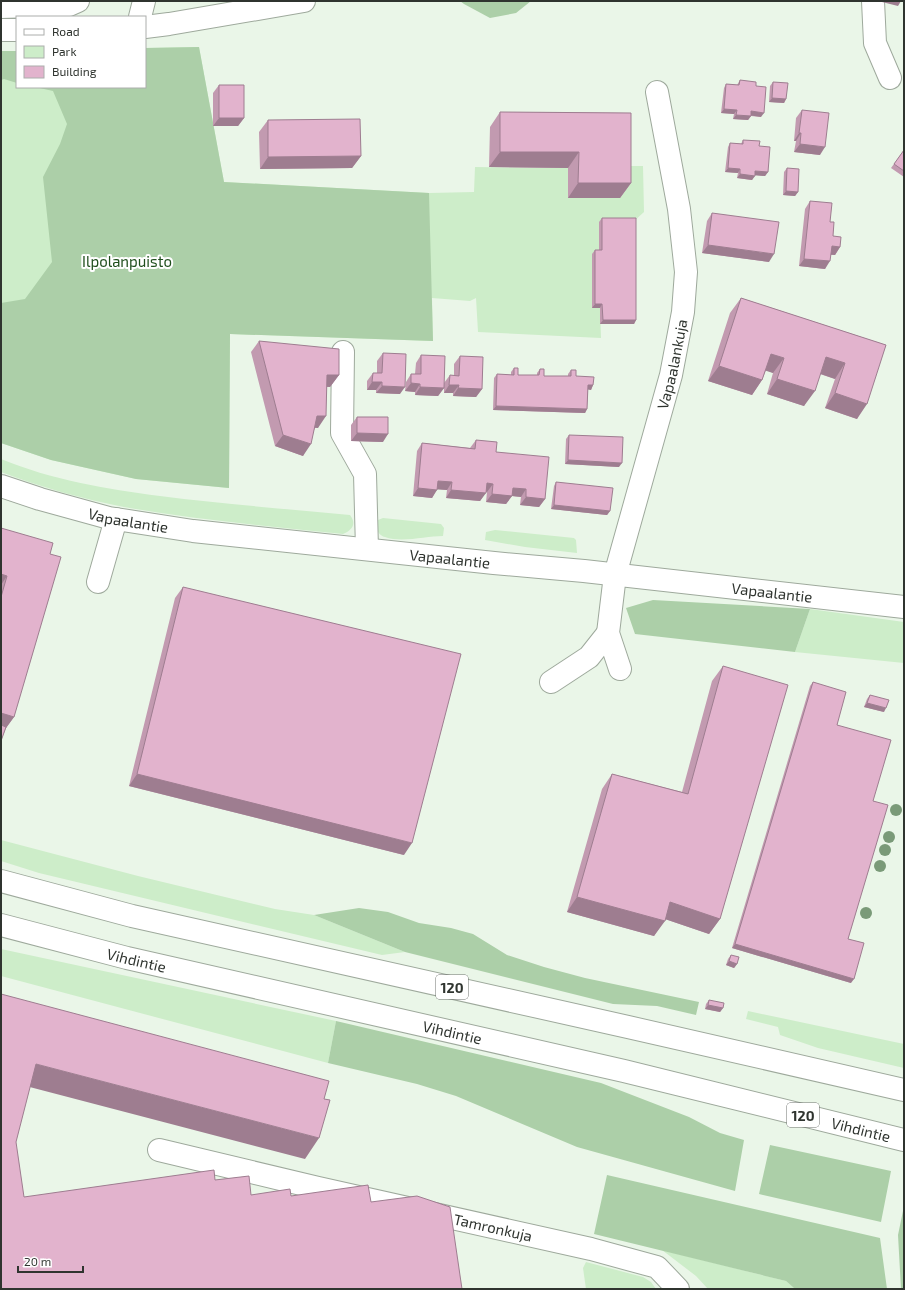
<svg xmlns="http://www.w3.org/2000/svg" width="905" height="1290" font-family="'Exo 2',sans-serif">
  <rect width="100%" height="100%" fill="#eaf6e8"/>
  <path fill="#cdedc9" d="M199,47L224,182L429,193L474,192L475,167L568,168V198L621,166H643L644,212L633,222H599V254L592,255V307L600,308L601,338L478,332L476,298L470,301L432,298L433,341L230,334L229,488L136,479L51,460L1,443V51H17V87H145V48Z
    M1,459C52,480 106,489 160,496C223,504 287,509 350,515C357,524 352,530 343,534C270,526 196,520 124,507C82,499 41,487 1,472Z
    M383,518L441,524L444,528L443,536C426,536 402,543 385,537C380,536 377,531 375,526L378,520Z
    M495,530L574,538L576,540L577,553L525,547L485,540L486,532Z
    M810,609L904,622V663L795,652Z
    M1,840L138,876L275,909L314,915L405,952L382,955L39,873L1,861Z
    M1,949L336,1021L328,1063L1,976Z
    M748,1011L904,1044V1068L818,1048L780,1035L778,1027L746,1019Z
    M662,1250L786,1281L795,1289H708L696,1276Z
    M586,1262L643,1277L651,1282L656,1289H586L583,1268Z"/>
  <path fill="#accfa8" d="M460,1H531L516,13L490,18L464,4Z
    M199,47L224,182L429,193L433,341L230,334L229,488L136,479L51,460L1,443V303L25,299L52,262L43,177L60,144L67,124L53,91L35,87H145V48Z
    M1,51H17V83L4,79L1,80Z
    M653,600L810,609L795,652L635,634L626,608Z
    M359,908L388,912L419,923L451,928L473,934L507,955L544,967L585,978L699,1002L696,1015L657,1006L613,1004L405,952L314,915Z
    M336,1021L601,1083L689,1117L720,1133L744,1140L735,1191L577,1147L456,1096L417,1084L328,1063Z
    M770,1145L891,1171L881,1222L759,1194Z
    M607,1175L880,1238L887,1289H795L786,1281L594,1234Z
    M904,1206V1289H901L898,1235Z"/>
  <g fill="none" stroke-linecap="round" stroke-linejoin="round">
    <defs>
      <g id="minor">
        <path d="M873,1L875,43L890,78"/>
        <path d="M1,7L69,5L78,1"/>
        <path d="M140,17L144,1"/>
        <path d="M145,27L169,24L304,1"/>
        <path d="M1,30H17"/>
        <path d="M343,352L342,433L365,474L367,549"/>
        <path id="s1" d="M1,486L40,499L109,518L193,531L494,563L584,571L904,607"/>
        <path d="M98,582L116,519"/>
        <path id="s2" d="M620,669L608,633L615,575L671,375L683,312L686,272L679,209L657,92"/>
        <path d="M551,682L589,657L608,633"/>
        <path id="s3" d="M159,1150L318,1188L591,1249L657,1267L678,1289"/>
      </g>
      <g id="major">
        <path d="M1,881L132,916L628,1027L904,1090"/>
        <path id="s4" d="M1,925L127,958L624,1071L904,1140"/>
      </g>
    </defs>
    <use href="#minor" stroke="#9ea99c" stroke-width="24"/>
    <use href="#major" stroke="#9ea99c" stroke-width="24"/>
    <use href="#minor" stroke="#fff" stroke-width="22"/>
    <use href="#major" stroke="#fff" stroke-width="22"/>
  </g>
  <g fill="#7a9a78">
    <circle cx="896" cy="810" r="6"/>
    <circle cx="889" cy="837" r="6"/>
    <circle cx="885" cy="850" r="6"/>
    <circle cx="880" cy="866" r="6"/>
    <circle cx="866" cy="913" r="6"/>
  </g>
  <path fill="#c29ab0" d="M740,80L756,86L761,117L751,116L748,120L733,119L734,114L721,113L724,88L726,84L737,85Z
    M773,82L786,99L784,103L769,102L770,86Z
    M219,85L244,118L238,126H213V93Z
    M802,110L820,155L794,152L796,141H794L796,118Z
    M500,112L631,113V183L620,198H568V168L489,167L490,127Z
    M268,120L361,156L352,168L260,169L259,132Z
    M743,140L759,146L768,172L765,176L755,175L752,180L737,178L738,173L725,172L728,147L730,143L741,144Z
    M904,150V177L891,168Z
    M787,168L798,192L795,196L783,195L784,172Z
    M810,201L830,222L833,236L840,247L835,255H831L825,269L799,266L805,209Z
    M712,213L769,262L702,253L707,221Z
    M602,218L636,320L634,324H600V308H592V254L595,250H599V222Z
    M741,298L886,345L857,419L825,408L835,379L820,374L804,406L767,394L773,373L766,370L762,380L752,395L708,381L730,313Z
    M259,341L339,375L330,387H327L318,428H315L303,456L275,446L251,352Z
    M383,353L400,394L376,393V390H367V381L373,373H377V361Z
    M421,355L444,388L438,396L415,395V392L405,391L406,382L411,374H415L416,363Z
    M460,356L482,389L476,397L453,396V393H444V383L450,375L454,376V364Z
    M514,368L518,375H537V373L540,369L544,376H568V374L571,370L576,376L593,385L591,390L588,389L587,409L585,413L493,410L494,378L497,374L511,375V372Z
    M357,417L383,442L351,441V425Z
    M569,435L619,467L565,464L566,439Z
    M476,440L496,452L545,499L539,507L520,505L521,497L512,496L506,504L486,502L487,492H486L480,501L446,498L447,490L437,489L432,498L413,496L417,451L422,443L470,448Z
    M556,482L610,511L607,515L551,509L554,486Z
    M1,528L50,554L14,717L6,728L1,741Z
    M183,587L404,855L129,786L175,598Z
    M723,666L720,919L709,934L665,919L654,936L567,912L602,789L612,774L682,792L712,681Z
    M813,682L837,725L873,801L848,939L851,983L732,948L810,686Z
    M870,695L884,712L864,707L867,699Z
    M731,955L737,964L734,968L726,965L728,959Z
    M709,1000L723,1008L720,1012L705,1009L706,1004Z"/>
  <path fill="#9e7d90" d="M883,1H901L898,6L882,2Z
    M772,98L786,99L784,103L769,102Z
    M724,109L737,110L734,114L721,113Z
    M751,111L764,113L761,117L748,115Z
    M736,115L751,116L748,120L733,119Z
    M219,118H244L238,126H213Z
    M799,133H801L796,141H794Z
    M800,144L825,147L820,155L794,152Z
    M500,152H579L568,168L489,167Z
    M361,156L352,168L260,169L268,157Z
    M728,168L740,169L738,173L725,172Z
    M755,171L768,172L765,176L752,175Z
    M740,174L755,176L752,180L737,178Z
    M578,183H631L620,198H568Z
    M786,191L798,192L795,196L783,195Z
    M708,245L774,254L769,262L702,253Z
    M832,246L840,247L835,255L826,254Z
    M804,259L830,261L825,269L799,266Z
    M595,304H602L600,308H592Z
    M603,320H636L634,324H600Z
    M771,354L784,358L773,373L760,369Z
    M826,357L845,363L835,379L815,372Z
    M719,366L762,380L752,395L708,381Z
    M327,375H339L330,387L319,386Z
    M777,379L815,391L804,406L767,394Z
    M372,382H382L376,390H367Z
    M411,383L420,384L415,392L405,391Z
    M449,385H459L453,393H444Z
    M588,385H593L591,390L585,389Z
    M382,386L405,387L400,394L376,393Z
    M420,387L444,388L438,396L415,395Z
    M458,388L482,389L476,397L453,396Z
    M835,393L867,404L857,419L825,408Z
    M496,406L587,409L585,413L493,410Z
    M317,416H326L318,428L309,427Z
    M357,433L388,434L383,442L351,441Z
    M283,435L311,444L303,456L275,446Z
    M568,460L622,463L619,467L565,464Z
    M438,481L452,482L447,490L432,489Z
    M487,483L493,484L487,492L481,491Z
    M418,488L437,490L432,498L413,496Z
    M513,488L526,489L521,497L512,496L506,504L486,502L492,494Z
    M451,490L486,493L480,501L446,498Z
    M526,497L545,499L539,507L520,505Z
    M554,505L610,511L607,515L551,509Z
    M1,574L7,576L1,585Z
    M867,703L886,708L884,712L864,707Z
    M1,713L14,717L6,728L1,727Z
    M137,774L412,843L404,855L129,786Z
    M577,897L665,921L654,936L567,912Z
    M670,902L720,919L709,934L659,917Z
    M735,944L854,979L851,983L732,948Z
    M729,961L737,964L734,968L726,965Z
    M708,1005L723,1008L720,1012L705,1009Z
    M36,1064L319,1138L305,1159L22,1085Z"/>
  <path fill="#e2b3cd" stroke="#9e7d90" d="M740,80L756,82V86L766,87L764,113L751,111V116L736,115L737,110L724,109L726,84L739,85Z
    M773,82L788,83L786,99L772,98Z
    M219,85H244V118H219Z
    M802,110L829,113L825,147L800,144L801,133H799Z
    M500,112L631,113V183H578L579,152H500Z
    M360,119L361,156L268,157V120Z
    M743,140L760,141L759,146L770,147L768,172L755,171V176L740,174V169L728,168L730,143L743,144Z
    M904,150V171L894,164Z
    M787,168L799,169L798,192L786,191Z
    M810,201L832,203L830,222H834L833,236L841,237L840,247L832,246L830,261L804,259Z
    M712,213L779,222L774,254L708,245Z
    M602,218H636V320H603L602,304H595V250H602Z
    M741,298L886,345L867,404L835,393L845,363L826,357L815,391L777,379L784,358L771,354L762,380L719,366Z
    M259,341L339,349V375H327L326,416H317L311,444L283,435Z
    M383,353L406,354L405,387L382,386V382H372L373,373H382Z
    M421,355L445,356L444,388L420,387V384L411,383V374H421Z
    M460,356L483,357L482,389L458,388L459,385H449L450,375L459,376Z
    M514,368H518V375H539L540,369H544V376H571V370H576V376L594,377L593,385H588L587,409L496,406L497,374L514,375Z
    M357,417H388V434L357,433Z
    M569,435L623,437L622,463L568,460Z
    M476,440L497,442L496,452L549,457L545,499L526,497V489L513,488L512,496L492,494L493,484L487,483L486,493L451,490L452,482L438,481L437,490L418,488L422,443L475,449Z
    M556,482L613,488L610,511L554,505Z
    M1,528L53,543L50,554L61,557L14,717L1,713V597L7,576L1,574Z
    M183,587L461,654L412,843L137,774Z
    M723,666L788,685L720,919L670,902L665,921L577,897L612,774L688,794Z
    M813,682L846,692L837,725L891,740L873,801L888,805L848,939L864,943L854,979L735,944Z
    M870,695L889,700L886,708L867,703Z
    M1,725L6,727L1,741Z
    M731,955L739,957L737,964L729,961Z
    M1,994L329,1081L324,1099L330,1100L319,1138L36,1064L16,1142L24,1197L214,1170L215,1180L249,1176L251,1195L290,1189L291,1196L368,1185L371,1202L417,1196L450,1207L462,1289H1Z
    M709,1000L724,1003L723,1008L708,1005Z"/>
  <g text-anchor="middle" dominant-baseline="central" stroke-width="4" stroke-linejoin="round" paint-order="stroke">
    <g fill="#fff" stroke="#6d716d" stroke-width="1">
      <rect x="436" y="975" width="32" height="24" rx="3"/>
      <rect x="787" y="1103" width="32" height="24" rx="3"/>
    </g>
    <g font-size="14" font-weight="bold" fill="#2f342f">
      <text x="452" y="987">120</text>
      <text x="803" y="1115">120</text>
    </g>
    <g font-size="15" fill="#1f4e1c" stroke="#fff">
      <text x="127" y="261">Ilpolanpuisto</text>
    </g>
    <g font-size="15" fill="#2f342f" stroke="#fff">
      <text stroke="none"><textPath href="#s2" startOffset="315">Vapaalankuja</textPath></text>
      <text stroke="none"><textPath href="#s1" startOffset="132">Vapaalantie</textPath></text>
      <text stroke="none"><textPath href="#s1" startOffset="456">Vapaalantie</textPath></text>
      <text stroke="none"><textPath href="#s1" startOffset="780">Vapaalantie</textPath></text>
      <text stroke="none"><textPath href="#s4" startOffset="140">Vihdintie</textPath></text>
      <text stroke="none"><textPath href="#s4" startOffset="464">Vihdintie</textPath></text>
      <text stroke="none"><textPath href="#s4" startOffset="884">Vihdintie</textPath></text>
      <text stroke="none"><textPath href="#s3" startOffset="343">Tamronkuja</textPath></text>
    </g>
  </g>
  <rect width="905" height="1290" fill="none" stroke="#2f342f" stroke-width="4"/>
  <rect x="16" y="16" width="130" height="72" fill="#ffffff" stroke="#acaeac"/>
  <rect x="24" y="29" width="20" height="6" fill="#ffffff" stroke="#acaeac"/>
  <text x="52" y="36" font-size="12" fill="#2f342f">Road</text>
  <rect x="24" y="46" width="20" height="12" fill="#cdedc9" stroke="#acaeac"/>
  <text x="52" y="56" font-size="12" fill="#2f342f">Park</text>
  <rect x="24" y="66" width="20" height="12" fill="#e2b3cd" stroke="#acaeac"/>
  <text x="52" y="76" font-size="12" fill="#2f342f">Building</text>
  <path d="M18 1266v6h65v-6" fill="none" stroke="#2f342f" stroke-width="2"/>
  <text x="24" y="1266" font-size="12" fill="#2f342f" stroke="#ffffff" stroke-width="3" paint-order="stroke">20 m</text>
</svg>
